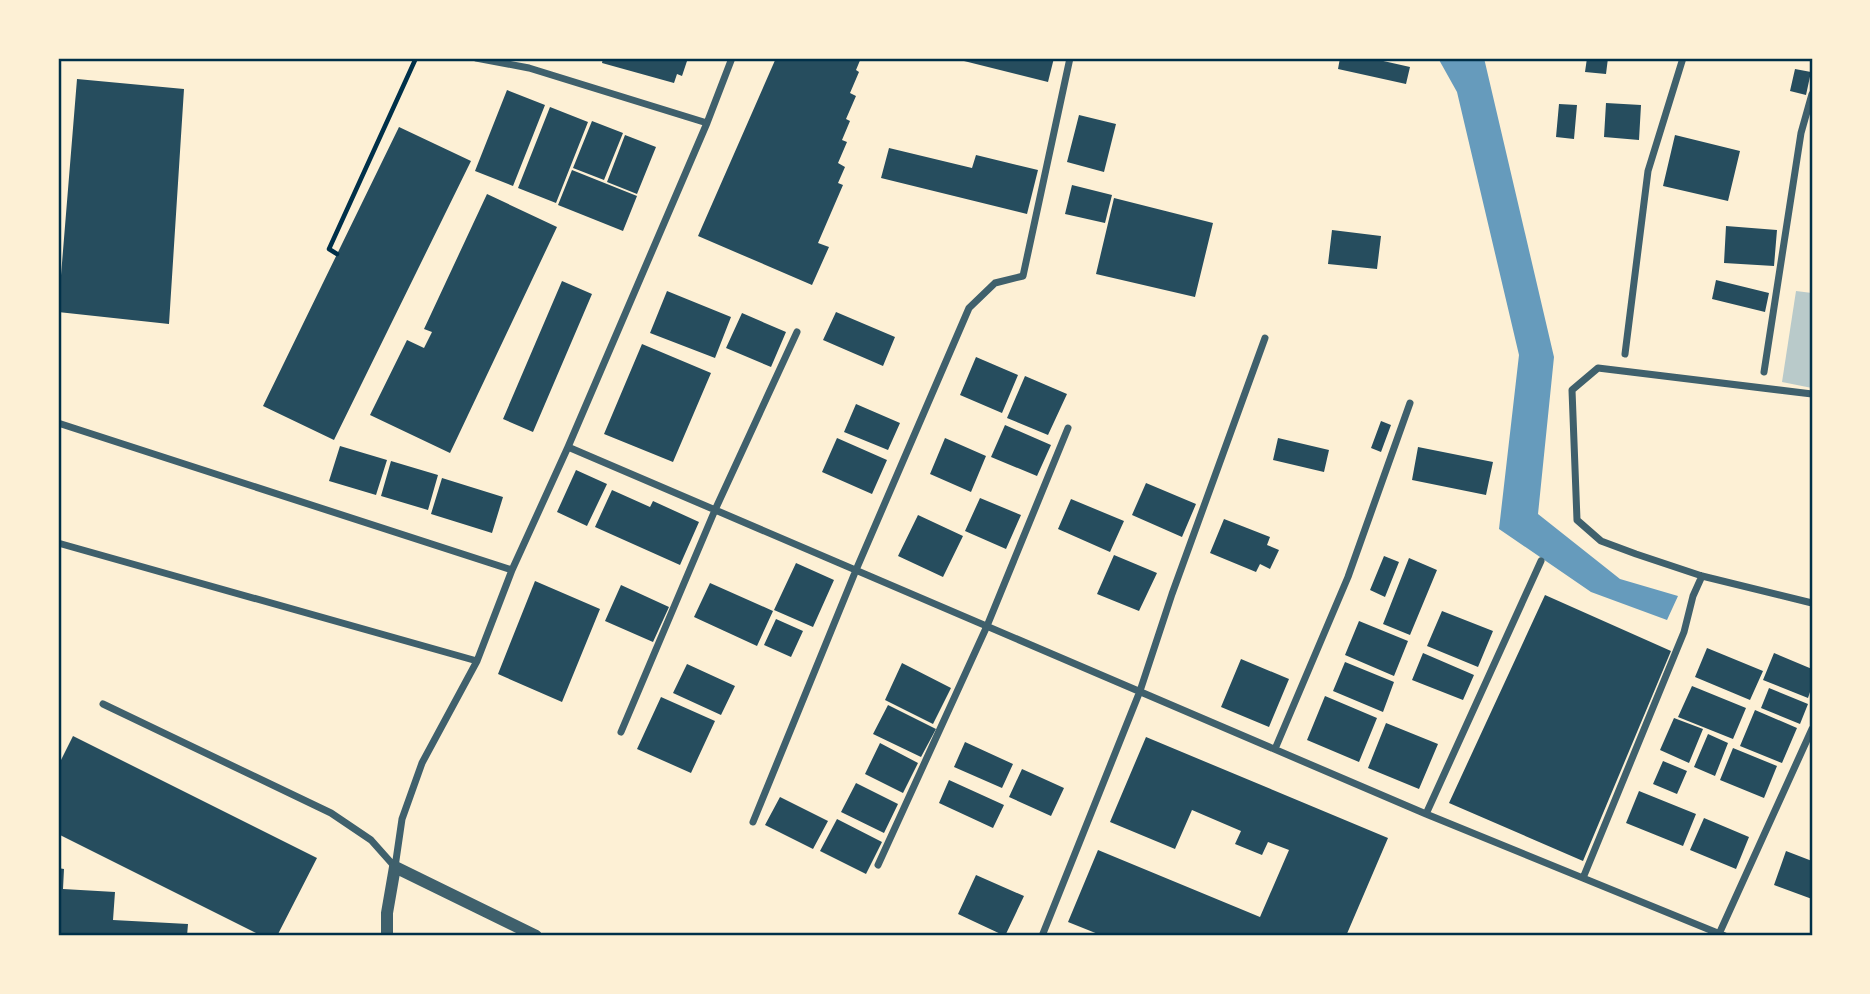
<svg xmlns="http://www.w3.org/2000/svg" width="1870" height="994" font-family="Signika,sans-serif">
  <rect width="100%" height="100%" fill="#fdf0d5"/>
  <path fill="#b9caca" d="M1796,291L1812,293V388L1782,382Z"/>
  <path fill="#669bbc" d="M1438,58H1484L1554,357L1538,514L1620,579L1678,596L1667,620L1591,592L1499,529L1519,355L1457,92Z"/>
  <path fill="#264d5e" d="M603,58H688L682,76L677,74L674,83L602,63Z
    M776,58H861L856,70L859,72L850,93L856,96L846,119L850,121L842,140L847,142L838,163L845,167L838,183L843,185L818,243L829,247L812,285L698,236Z
    M952,58H1054L1048,82Z
    M1340,58H1370L1410,67L1406,84L1338,69Z
    M1587,58H1608L1606,74L1585,72Z
    M1795,69L1811,72L1806,95L1790,91Z
    M77,79L184,89L169,324L58,312Z
    M507,90L545,105L513,186L475,171Z
    M1606,103L1641,105L1639,140L1604,137Z
    M1559,104L1577,105L1574,139L1556,137Z
    M550,107L588,122L556,203L518,188Z
    M1079,115L1116,124L1104,172L1067,162Z
    M592,121L623,133L604,180L573,168Z
    M399,127L471,161L334,440L263,406Z
    M625,135L656,147L637,194L607,182Z
    M1675,135L1740,151L1728,201L1663,186Z
    M889,148L972,168L976,155L1038,170L1027,214L881,178Z
    M572,170L637,196L623,231L558,205Z
    M1072,185L1112,195L1105,223L1065,214Z
    M487,194L557,227L450,453L370,415L407,340L424,348L432,332L424,329Z
    M1114,198L1213,223L1195,297L1096,274Z
    M1726,226L1777,230L1774,266L1724,263Z
    M1332,230L1381,236L1377,269L1328,264Z
    M1716,280L1769,293L1765,312L1712,299Z
    M562,281L592,294L533,432L503,419Z
    M667,291L731,317L715,358L650,333Z
    M836,312L895,337L883,366L823,340Z
    M742,313L786,332L771,367L726,348Z
    M642,344L711,373L673,462L604,434Z
    M976,357L1018,375L1002,413L960,395Z
    M1025,376L1067,394L1048,435L1007,418Z
    M856,404L900,423L888,450L844,432Z
    M1381,421L1391,425L1381,452L1371,448Z
    M1005,425L1051,445L1037,476L991,457Z
    M837,438L887,460L872,494L822,472Z
    M945,438L986,456L971,492L930,474Z
    M1278,438L1329,450L1324,472L1273,460Z
    M340,446L387,460L376,495L329,481Z
    M1418,447L1493,462L1486,495L1412,480Z
    M391,461L438,475L428,510L381,496Z
    M576,470L607,484L587,526L557,512Z
    M442,478L503,497L492,533L431,514Z
    M1146,483L1196,504L1182,537L1132,515Z
    M612,490L650,507L653,501L699,522L680,565L595,527Z
    M980,498L1021,515L1006,549L965,531Z
    M1071,499L1124,521L1110,552L1058,529Z
    M918,515L963,536L943,577L898,556Z
    M1224,519L1270,537L1267,545L1279,550L1270,569L1260,564L1256,572L1210,553Z
    M1114,555L1157,573L1139,611L1097,594Z
    M1384,556L1399,562L1385,597L1370,590Z
    M1409,558L1437,570L1410,635L1383,624Z
    M796,563L834,580L813,627L774,610Z
    M535,581L600,609L562,702L498,674Z
    M710,583L773,611L757,646L694,617Z
    M621,585L669,607L653,642L605,621Z
    M1545,595L1671,651L1583,861L1449,803Z
    M1442,611L1493,631L1478,667L1427,646Z
    M776,619L803,631L791,657L764,645Z
    M1359,621L1408,641L1394,676L1345,655Z
    M1707,648L1763,671L1750,700L1695,677Z
    M1423,653L1474,675L1463,700L1412,680Z
    M1774,653L1812,669V686L1808,698L1763,680Z
    M1241,659L1289,679L1269,727L1221,707Z
    M1345,662L1394,682L1383,712L1333,691Z
    M902,663L951,688L933,724L885,700Z
    M687,664L735,686L721,715L673,693Z
    M1692,686L1746,708L1733,739L1678,717Z
    M1769,688L1808,704L1800,724L1761,708Z
    M1325,696L1377,718L1359,762L1307,740Z
    M661,697L715,721L691,773L637,749Z
    M888,705L936,729L921,757L873,734Z
    M1755,710L1797,728L1782,763L1740,746Z
    M1674,718L1703,729L1689,763L1660,750Z
    M1386,723L1438,744L1419,789L1368,768Z
    M1708,734L1728,743L1715,776L1694,767Z
    M73,736L317,858L277,936H262L58,834V766Z
    M1146,737L1388,838L1346,936H1103L1068,922L1098,850L1260,917L1289,850L1268,842L1262,855L1235,844L1241,831L1192,810L1175,849L1110,822Z
    M965,742L1013,764L1002,788L954,767Z
    M880,743L918,763L903,793L865,774Z
    M1733,748L1777,766L1764,798L1720,780Z
    M1663,761L1687,771L1677,794L1653,784Z
    M1022,769L1064,788L1051,816L1009,797Z
    M949,780L1004,805L993,828L939,803Z
    M856,783L898,804L884,833L841,812Z
    M1639,791L1696,814L1683,846L1626,823Z
    M780,797L828,821L813,849L765,825Z
    M1704,818L1749,837L1736,869L1690,850Z
    M837,819L882,842L866,874L820,851Z
    M1786,851L1812,861V899L1774,885Z
    M58,868L64,869L63,889L115,892L113,920L188,924L187,936H58Z
    M976,875L1024,896L1005,936L958,914Z"/>
  <g fill="none" stroke-linecap="round" stroke-linejoin="round">
    <path stroke="#003049" stroke-width="4.5" d="M337,254L329,249L416,58"/>
    <path stroke="#3f606c" stroke-width="7" d="M476,58L529,68L707,123
      M1625,354L1648,171L1683,58
      M1764,372L1801,133L1812,94
      M1812,394L1598,368L1572,390L1577,520L1601,541L1636,554L1702,576L1812,603
      M58,423L512,570
      M568,447L1426,814L1725,936
      M58,543L477,661
      M103,704L331,813L371,840L395,867
      M621,732L715,510L797,332
      M1275,749L1348,577L1410,403
      M1426,814L1541,561
      M753,822L856,570L969,308L995,283L1023,276L1070,58
      M878,865L987,626L1068,428
      M395,867L402,819L422,763L477,661L512,570L568,447L707,123L732,58
      M1583,878L1684,632L1693,596L1702,576
      M1719,934L1812,729
      M1042,936L1140,691L1172,594L1265,338"/>
    <path stroke="#3f606c" stroke-width="12" d="M387,936V913L395,867L536,936"/>
  </g>
  <rect width="1870" height="994" fill="none" stroke="#fdf0d5" stroke-width="119"/>
  <rect x="60" y="60" width="1751" height="874" fill="none" stroke="#003049" stroke-width="2.5"/>
</svg>
